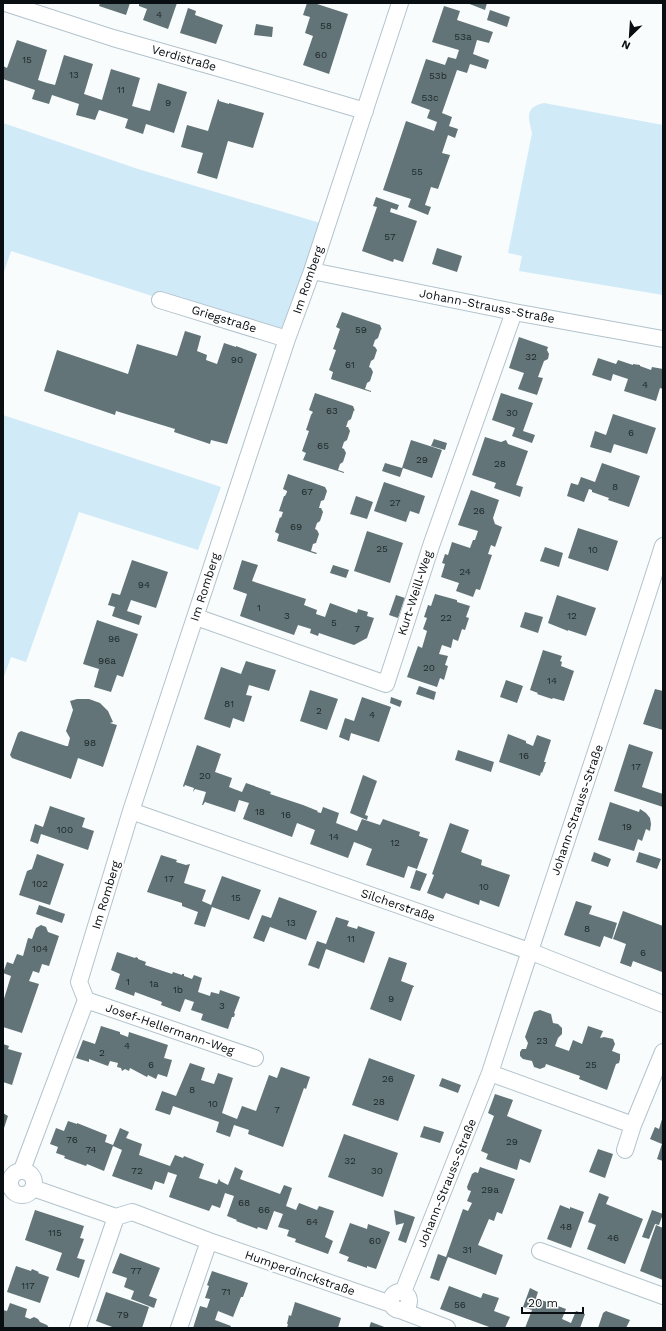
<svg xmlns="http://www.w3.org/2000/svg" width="666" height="1331" font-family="'Work Sans',sans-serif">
  <rect width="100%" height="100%" fill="#f8fcfd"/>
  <path fill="#d0eaf8" d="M544,103L663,125V295L519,271L522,256L508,253L532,133C528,117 525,107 544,103Z
    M3,123L138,169L327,225L287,339L11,251L3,275Z
    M3,415L221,487L198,550L79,512L26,662L11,657L3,679Z"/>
  <path fill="#627477" d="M100,3H130L126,15L99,6Z
    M139,3H177L168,29L143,20L147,9L139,6Z
    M307,3H314L348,14L329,74L303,65L313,36L305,33L310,17L303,15Z
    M467,3H487L485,10Z
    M444,6L460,11L457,20L493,32L489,43L477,40L473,54L489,60L486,69L470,64L467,73L457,70L442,113L452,117L449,126L458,129L455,138L448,135L442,153L450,155L438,189L431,187L425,205L431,207L428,215L408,207L411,199L383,190L406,121L434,131L437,122L427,118L430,110L411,103L426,59L445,65L448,57L456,59L459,50L432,42Z
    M188,8L196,11L195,15L223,25L216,44L180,33Z
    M490,10L510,17L507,27L487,20Z
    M256,24L273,27L272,37L254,35Z
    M17,40L47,50L38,80L47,83L55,85L64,55L93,64L84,94L102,100L111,69L140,78L132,106L150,111L158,83L187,92L174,133L146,124L143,134L125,128L128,119L99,110L95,120L76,115L79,104L52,95L49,104L32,99L35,90L3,79V66L7,68Z
    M218,99L219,100V101L229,104V103L264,113L253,148L228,141L217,179L197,173L203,153L181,147L187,125L208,131Z
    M376,197L399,205L397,210L391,208L390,212L417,221L403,262L394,259L393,262L362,251L377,207L373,206Z
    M437,248L462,256L457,272L432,264Z
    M342,312L380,325L382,330L381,329L378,338L375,340L373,346L375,347L377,350L374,359L371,361L369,367L371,368L373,372L370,381L367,383L365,389L371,391V392L331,379L333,372L329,370L336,350L333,349L340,329L336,327Z
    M185,331L201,336L197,351L207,355L206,360L217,364L224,343L236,347V346L257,354L227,444L211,440L210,444L174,432L175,429L116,411L115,415L44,391L57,350L128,374L137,344L177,356Z
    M519,337L548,347L547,350L549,354L548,359L544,361L538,377L543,378L537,395L518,389L524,373L509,368Z
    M598,358L616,364L618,360L633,365V364L640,365V366L651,370L652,367L663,369V389L660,388L656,401L624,391L628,379L613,374L611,381L592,375Z
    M315,393L353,406L355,411L354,410L351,419L348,421L346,427H348L350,431L347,440L344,442L342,448L344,449L346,453L343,462L340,464L338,470L344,472V473L303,460L306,453L302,451L309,431L306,430L311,415L313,412L309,410Z
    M501,393L533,403L523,431L535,435L532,443L512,436L515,428L492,420Z
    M613,414L656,428L647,454L614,444L611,453L590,447L595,431L606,435Z
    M485,437L501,442L506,440L508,444L528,451L516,485L523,487L520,497L494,488L496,483L472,475Z
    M434,439L447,443L445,450L431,446Z
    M411,440L442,450L432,478L403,468L400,477L382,471L385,463L402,468Z
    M602,463L640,476L629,507L608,500L609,498L592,492V490L589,489L584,502L567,496L571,483L578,485L581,477L595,482Z
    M288,474L325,487L327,491L324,500L321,501L319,508H321L323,512L320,521L317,523L315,529L317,530L319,534L316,543L313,544L311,551L317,553L316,554L277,541L279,534L275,532L280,517L281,518L283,512L279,511L284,496H285L287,492V491L283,489Z
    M384,482L425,496L419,514L410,511L406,522L374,511Z
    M471,490L499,500L493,518L495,524L502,527L495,547L491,545L488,554L492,555L480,590L476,589L473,597L456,591L459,583L441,577L445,564L442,563L445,554L448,555L452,542L470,548L473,540H475L478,531L458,525Z
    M356,496L373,502L367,519L350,514Z
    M578,528L618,541L608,571L568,558Z
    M367,531L403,543L390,583L354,571Z
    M545,547L563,553L559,567L540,561Z
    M132,560L168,572L156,608L131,600L127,611L142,616L139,625L112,616L115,607L108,605L112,593L120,595Z
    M242,560L258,565L252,581L306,599L304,605L317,610L316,614L325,617L330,603L357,613L358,609L368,612L367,616L374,618L367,638L354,645L319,633L318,636L310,633L311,629L298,625L294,635L240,616L247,594L233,589Z
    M333,565L349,570L346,578L330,573Z
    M435,594L457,600V602L470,606L466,617L469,618L465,630L462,629L458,641L453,639L451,648L442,645L439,654L448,656L445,665L448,666L444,680L440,678L437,687L407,677L418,646L422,648L427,631L423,629L427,618L424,617L428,605L431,606Z
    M396,595L405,598L398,618L389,615Z
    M557,595L596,608L586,636L568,630V631L548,623Z
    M525,612L543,617L538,633L520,627Z
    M97,620L138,634L123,677L117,675L111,692L94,687L99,669L83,664Z
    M543,650L562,656L560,661L562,662L561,666L574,671L564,701L553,698L552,699L537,694L538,693L530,690Z
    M246,661L276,670L269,691L249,685L246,695L252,696L244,722L233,718L230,728L204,719L221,667L241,674Z
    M506,680L523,686L517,703L500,697Z
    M419,686L436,692L434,700L416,694Z
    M655,689L663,691V730L643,724Z
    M310,690L338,699L327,730L300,721Z
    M362,697L391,707L379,742L351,733L349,741L339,737L345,718L354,721Z
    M391,697L402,701L400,707L390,703Z
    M77,699H89L100,703L108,711L113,722L110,723L117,725L103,767L78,758L71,779L12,758L10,755L18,733L21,731L66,746H68L70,738L66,731L73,710L70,701Z
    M508,734L526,741V743L533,746L537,735L551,740L544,762H546L542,773L541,772L540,776L499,762Z
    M629,744L653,752L642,787L663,794V807L614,791Z
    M197,745L221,754L215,772L232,778L229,787L234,789L242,792L246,783L271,792L270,794L303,805L318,811L317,812L321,813L323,807L339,813L336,823L357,831L362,819L380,825L383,819L420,832L419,836L428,839L417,869L408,866L404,878L366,865L372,849L362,845L354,842L348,858L310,844L315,830L297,823L292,837L243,819L249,803L239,800L235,812L205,802L203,805H202L206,792L195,789L193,792L194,788L185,785L184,787L183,786Z
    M458,750L494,762L491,772L455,760Z
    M363,775L377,781L365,815L368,816L367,820L350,813Z
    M610,802L639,812L640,809L646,813L650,818L651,824L650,831L646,829L642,841L638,839L634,851L598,840Z
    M50,806L85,818L82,827L94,831L88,850L41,834L38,844L30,841L35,824L43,827Z
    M450,823L469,830L461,852L482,860L481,865L510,875L499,907L480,900L479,905L446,893L443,899L427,893L434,875L432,874Z
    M594,852L611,859L608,867L591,861Z
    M639,852L661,859L657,869L636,862Z
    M37,854L64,864L50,905L19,895L27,871L32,869Z
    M161,855L177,860L176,862L186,865L190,864L184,883L206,890L202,901L211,905L222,876L261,890L249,920L212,907L205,927L194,924L198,912L182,906V903L147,892Z
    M416,870L427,874L420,891L410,888Z
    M279,897L317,911L306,940L270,927L264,942L253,938L262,915L271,918Z
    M576,901L592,906L589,914L617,923L612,939L604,936L600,947L564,935Z
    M39,905L65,914L62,923L36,914Z
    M623,911L663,926L662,972L633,961L631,967L620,963L626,944L613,939Z
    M336,917L349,921L347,926L357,929L358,926L375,932L364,963L326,949L319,969L308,965L317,941L326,944Z
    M41,925L46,927L48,932L59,936L49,966L42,964L39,973L33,971L29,981L39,984L22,1033L3,1027V1002L11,976L3,973L7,962L13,964L17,954L23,956L28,938L32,939L36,928Z
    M117,952L135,958L136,957L138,958V959L146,962L145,965L172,974L173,972L182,975V974H184V976L192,979L194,975L202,978L198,992L210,996L211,992L219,994L220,990L240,997L234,1013L235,1014L234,1017H232L228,1029L201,1020L203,1014L191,1010L194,1002L185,999L180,1012L161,1005L162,1002L135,992L134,996L115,989L120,974L111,970Z
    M389,957L407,963L401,981L414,986V987H413L401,1021L370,1009Z
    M540,1010L551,1014L553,1023L558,1024L562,1028V1034L558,1038L555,1046L569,1051L573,1040L582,1044L588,1026L603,1031L600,1038L604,1037L613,1039L615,1044L612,1051L620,1054V1059L619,1063L616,1064L607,1090L579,1079L580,1076L546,1064L545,1067L540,1069L534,1067L532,1061L523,1059L520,1056V1052L522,1049H526L528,1043L525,1037L534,1012Z
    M101,1026L120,1032V1034L128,1037L129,1032L168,1045L164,1058L172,1060L167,1077L158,1074L156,1079L148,1075L147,1077L130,1068L129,1071L125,1069L122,1071L121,1068L117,1067L118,1063L110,1061L108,1066L89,1059V1062L76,1058L83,1040L95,1044Z
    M3,1044L9,1046L8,1049L22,1053L12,1085L3,1082Z
    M369,1058L415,1075L398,1121L352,1105Z
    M190,1063L205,1068L201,1080L214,1084L218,1073L233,1078L222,1113L237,1119L242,1106L256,1111L269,1075L277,1078L281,1067L310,1077L306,1089L304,1088L283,1147L248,1134L249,1130L234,1125L230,1137L216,1132L219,1122L173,1106L170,1115L155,1110L162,1091L176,1096Z
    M442,1078L461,1085L458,1093L439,1086Z
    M495,1094L513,1100L507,1116L542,1130L530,1163L520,1159L517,1170L486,1159L488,1154L481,1151L494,1116L488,1113Z
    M3,1113L8,1116L3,1131Z
    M663,1116V1161L657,1159L662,1144L650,1139L655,1127L659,1129Z
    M68,1121L77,1124V1123L107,1135L105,1142L113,1145L120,1128L129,1132L126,1138L142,1144L139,1155L170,1166L175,1155L183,1158L184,1156L204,1164L199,1178L217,1184L219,1179L220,1180V1181L228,1185L235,1167L243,1171L240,1179L280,1194L284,1185L292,1188L286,1206L296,1210L299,1203L317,1210L319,1206L334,1211L325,1237L333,1241L328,1254L295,1242L296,1239L287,1236L289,1230L278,1227L283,1214L274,1211L267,1230L258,1227L257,1229L236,1221L237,1220L227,1216L234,1196L225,1193L220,1208L212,1205L209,1211L169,1197L177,1175L168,1172L164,1184L155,1181L152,1190L112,1176L122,1150L113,1146L104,1171L87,1164L86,1166L64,1158L65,1156L56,1153L58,1147L50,1144L56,1128L64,1131Z
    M424,1126L444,1132L440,1143L420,1137Z
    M344,1134L398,1153L383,1197L328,1177Z
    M598,1149L613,1154L605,1178L589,1172Z
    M480,1167L515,1179L502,1214L497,1212L494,1221L489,1219L478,1245L503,1255L496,1275L448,1257L439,1281L430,1278L438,1254L446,1257L463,1209L468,1211L472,1203L467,1201L471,1191L468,1190L467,1187L472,1174L475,1172L478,1173Z
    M599,1193L609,1197L606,1204L643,1219L625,1264L587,1249L596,1225L588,1222Z
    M560,1205L570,1209V1207L584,1212L571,1248L547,1239Z
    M35,1210L84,1226L80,1238L84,1239L77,1258L85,1260L79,1278L56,1270L62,1253L25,1240Z
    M394,1210L415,1217L406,1243L398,1240L404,1223L396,1225Z
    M652,1210L663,1214L659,1225L655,1224L649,1239L642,1237Z
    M350,1223L367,1229L368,1224L390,1232L376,1269L367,1266V1268L347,1261L349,1257L339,1253Z
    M656,1225L663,1228V1280L640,1271Z
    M120,1253L160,1268L149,1296L157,1299L154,1308L131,1299L134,1291L124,1287L127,1278L112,1273Z
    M16,1266L31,1271L32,1269L39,1272L38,1273L49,1277L40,1303L7,1292Z
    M212,1271L248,1283L243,1297H241L233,1317L218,1311L215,1320L231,1326L230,1328H193L200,1306L207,1308L210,1299L205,1298L209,1286L207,1285Z
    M449,1286L481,1298L483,1293L499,1298L494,1311L510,1317L505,1328H492L440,1309Z
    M530,1288L538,1292L536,1298L566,1309L562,1319L571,1323L576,1311L585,1314L580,1328H525L532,1310L523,1307Z
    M106,1292L149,1307L142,1328H115L96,1321Z
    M295,1302L341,1318L338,1328H287L288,1324H287L289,1315L291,1316Z
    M10,1303L27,1309L25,1317L30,1319L34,1317L38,1319L40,1322L47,1325L49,1328H3V1310L7,1311Z
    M606,1311L630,1320L626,1328H598L603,1313Z
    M371,1322L387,1328H369Z"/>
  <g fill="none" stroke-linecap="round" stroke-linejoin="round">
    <defs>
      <path id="minor" d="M5,3L113,38L222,69L365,111
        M312,271L514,312L663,339
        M160,300L287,339
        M196,617L386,684L432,543L514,312
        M131,811L529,951L663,1004
        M86,1000L255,1058
        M490,1073C547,897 607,722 663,546
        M625,1150L633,1125
        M22,1170L86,1000L79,982L131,811L287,339L312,271L400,3
        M10 1183a12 12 0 1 1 24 0a12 12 0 1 1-24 0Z
        M33,1188L116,1217L132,1212L209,1241L391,1304
        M540,1251L663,1296
        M391 1301a9 9 0 1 1 18 0a9 9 0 1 1-18 0Z
        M403,1292L490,1073L633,1125L663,1052
        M400,1310L447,1328
        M78,1328L116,1217
        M179,1328L209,1241"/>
    </defs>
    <use href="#minor" stroke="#b3c3cc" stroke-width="18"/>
    <use href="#minor" stroke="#fff" stroke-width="16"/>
  </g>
  <g text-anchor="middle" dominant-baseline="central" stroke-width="4" stroke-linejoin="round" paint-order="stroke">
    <g font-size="10" fill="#1e282a">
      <text x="159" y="14">4</text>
      <text x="326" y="25">58</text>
      <text x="463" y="36">53a</text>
      <text x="321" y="54">60</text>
      <text x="27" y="59">15</text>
      <text x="74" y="74">13</text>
      <text x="438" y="75">53b</text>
      <text x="121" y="89">11</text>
      <text x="430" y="97">53c</text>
      <text x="168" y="102">9</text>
      <text x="417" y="171">55</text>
      <text x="390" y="236">57</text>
      <text x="361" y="329">59</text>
      <text x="531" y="356">32</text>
      <text x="237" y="359">90</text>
      <text x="350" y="364">61</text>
      <text x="645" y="384">4</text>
      <text x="332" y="410">63</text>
      <text x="512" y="412">30</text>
      <text x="631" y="432">6</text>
      <text x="323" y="445">65</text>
      <text x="422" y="459">29</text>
      <text x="500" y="463">28</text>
      <text x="615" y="486">8</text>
      <text x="307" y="491">67</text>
      <text x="395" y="502">27</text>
      <text x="479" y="510">26</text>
      <text x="296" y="526">69</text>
      <text x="382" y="548">25</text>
      <text x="593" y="549">10</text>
      <text x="465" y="571">24</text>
      <text x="144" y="584">94</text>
      <text x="259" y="607">1</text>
      <text x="287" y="615">3</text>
      <text x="572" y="615">12</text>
      <text x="446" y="617">22</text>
      <text x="334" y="622">5</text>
      <text x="357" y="628">7</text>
      <text x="114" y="638">96</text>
      <text x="107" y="660">96a</text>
      <text x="429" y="667">20</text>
      <text x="552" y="680">14</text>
      <text x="229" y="703">81</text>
      <text x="319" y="710">2</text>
      <text x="372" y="714">4</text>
      <text x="90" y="742">98</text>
      <text x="524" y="755">16</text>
      <text x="636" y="766">17</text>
      <text x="205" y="775">20</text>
      <text x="260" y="811">18</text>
      <text x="286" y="814">16</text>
      <text x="627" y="826">19</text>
      <text x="65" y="829">100</text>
      <text x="334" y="836">14</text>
      <text x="395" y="842">12</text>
      <text x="169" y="878">17</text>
      <text x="40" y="883">102</text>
      <text x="484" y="886">10</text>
      <text x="236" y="897">15</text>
      <text x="291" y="922">13</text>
      <text x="587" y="928">8</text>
      <text x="351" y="938">11</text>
      <text x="40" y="948">104</text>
      <text x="643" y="952">6</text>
      <text x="128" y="981">1</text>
      <text x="154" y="983">1a</text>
      <text x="178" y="989">1b</text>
      <text x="391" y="998">9</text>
      <text x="222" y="1005">3</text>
      <text x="542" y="1040">23</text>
      <text x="127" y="1045">4</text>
      <text x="102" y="1052">2</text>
      <text x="151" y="1064">6</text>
      <text x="591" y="1064">25</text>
      <text x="388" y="1078">26</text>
      <text x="192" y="1089">8</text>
      <text x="379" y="1101">28</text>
      <text x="213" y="1103">10</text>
      <text x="277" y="1109">7</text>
      <text x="72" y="1139">76</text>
      <text x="512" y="1141">29</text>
      <text x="91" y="1149">74</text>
      <text x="350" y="1160">32</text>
      <text x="137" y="1170">72</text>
      <text x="377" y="1170">30</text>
      <text x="490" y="1189">29a</text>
      <text x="244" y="1202">68</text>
      <text x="264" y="1209">66</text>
      <text x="312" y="1221">64</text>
      <text x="566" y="1226">48</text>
      <text x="55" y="1232">115</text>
      <text x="613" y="1237">46</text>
      <text x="375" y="1240">60</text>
      <text x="467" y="1249">31</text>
      <text x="136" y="1270">77</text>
      <text x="28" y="1285">117</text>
      <text x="226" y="1291">71</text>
      <text x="460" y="1304">56</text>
      <text x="123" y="1314">79</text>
    </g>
    <g font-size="12" fill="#080e11" stroke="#fff">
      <text transform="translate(184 58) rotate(16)">Verdistraße</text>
      <text transform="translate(308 280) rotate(-71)">Im Romberg</text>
      <text transform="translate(487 306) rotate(11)">Johann-Strauss-Straße</text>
      <text transform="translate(224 319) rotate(17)">Griegstraße</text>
      <text transform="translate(205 587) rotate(-72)">Im Romberg</text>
      <text transform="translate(415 593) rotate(-72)">Kurt-Weill-Weg</text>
      <text transform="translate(577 810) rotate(-71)">Johann-Strauss-Straße</text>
      <text transform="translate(106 895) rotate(-73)">Im Romberg</text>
      <text transform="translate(398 905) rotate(19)">Silcherstraße</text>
      <text transform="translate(170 1029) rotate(19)">Josef-Hellermann-Weg</text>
      <text transform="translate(447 1183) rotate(-68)">Johann-Strauss-Straße</text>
      <text transform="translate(300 1273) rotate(19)">Humperdinckstraße</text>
    </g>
  </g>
  <rect width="666" height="1331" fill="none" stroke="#080e11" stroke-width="8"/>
  <g transform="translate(630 36) rotate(205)" stroke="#ffffff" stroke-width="3" paint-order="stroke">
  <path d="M0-3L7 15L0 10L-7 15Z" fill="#080e11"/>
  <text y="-6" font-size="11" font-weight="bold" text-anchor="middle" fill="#080e11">N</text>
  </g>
  <path d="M522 1307v6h61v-6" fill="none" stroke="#080e11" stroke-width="2"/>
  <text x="528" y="1307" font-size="12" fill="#080e11" stroke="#ffffff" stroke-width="3" paint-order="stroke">20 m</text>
</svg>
